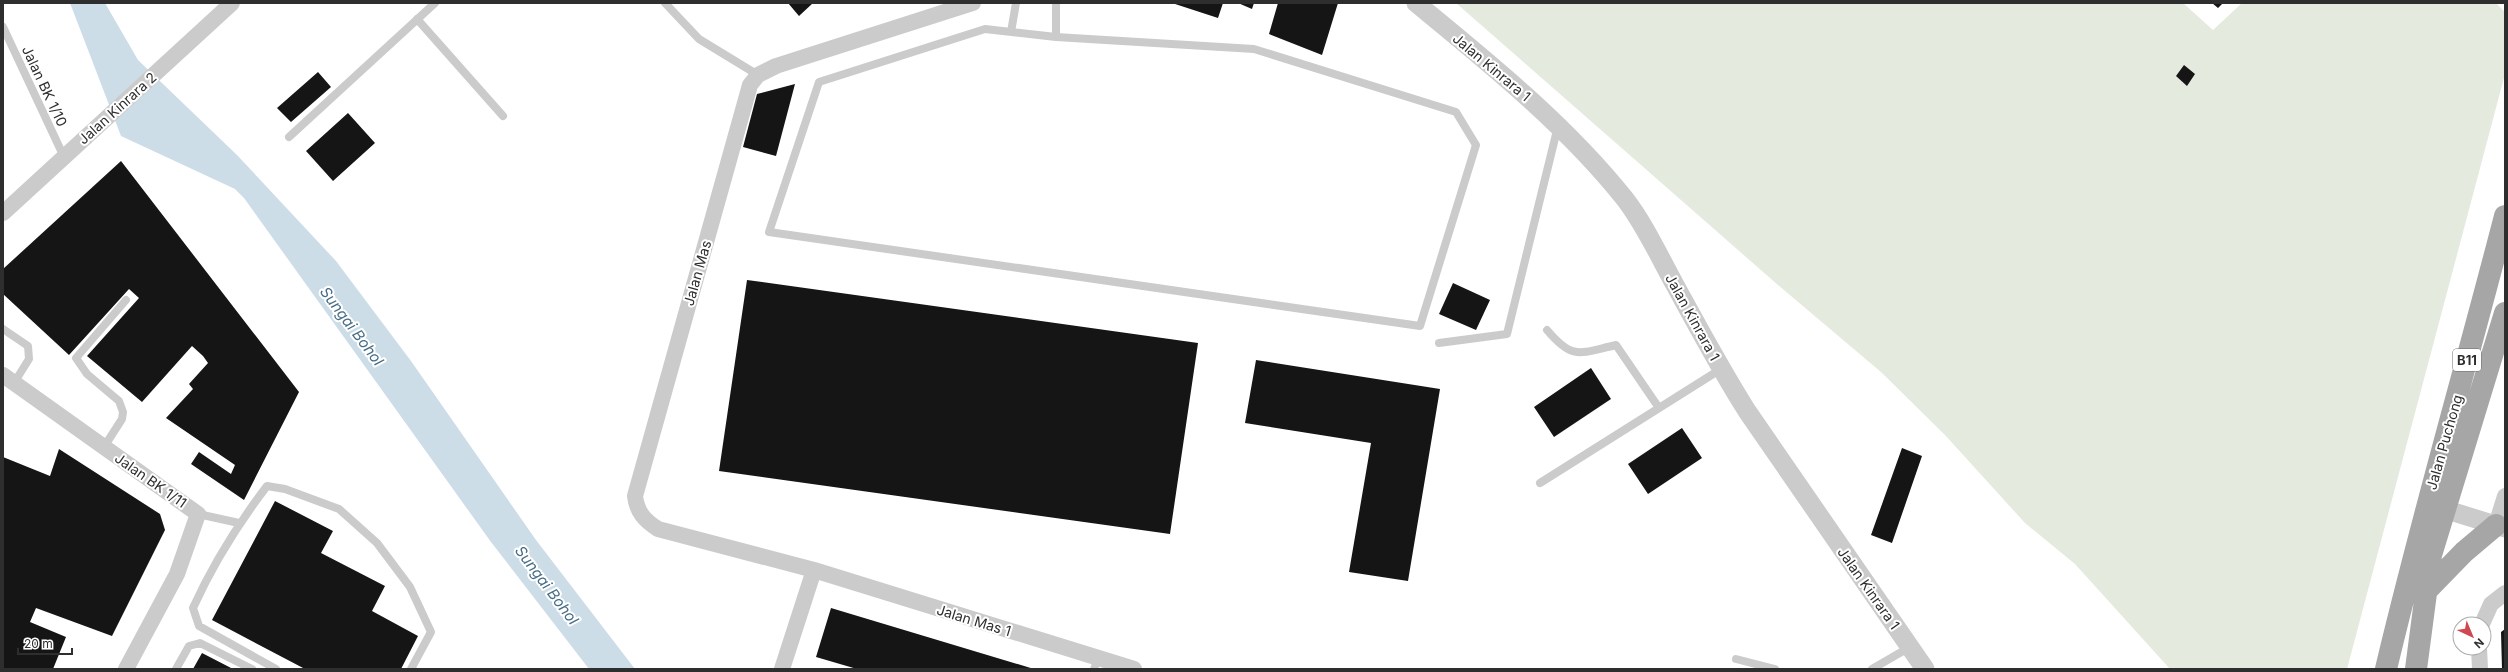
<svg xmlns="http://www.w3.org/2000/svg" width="2508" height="672" font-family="Inter,sans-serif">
  <rect width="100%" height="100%" fill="#fff"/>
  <path fill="#e4eade" d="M1456,3H2183L2213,30L2242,3H2496L2505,12V74L2347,669H2170L2075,564L2025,523L1945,435L1881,372L1778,285Z"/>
  <path fill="#cddde7" d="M70,3H105L138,60L237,155L336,261L411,361L536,540L635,669H589L491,542L244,198L235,189L121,136Z"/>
  <path fill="#151515" d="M788,3H813L799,16Z
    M1172,3H1223L1218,18Z
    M1238,3H1254L1252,9Z
    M1278,3H1338L1322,55L1269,34Z
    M2212,3H2223L2218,8Z
    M2184,65L2195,74L2187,86L2176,76Z
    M318,72L331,87L291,122L277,108Z
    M795,84L776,156L743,147L757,94Z
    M348,113L375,143L333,181L306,151Z
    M121,161L299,392L244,500L191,464L199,452L231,474L235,465L166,418L193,389L189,384L208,363L203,356L192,346L142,402L87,356L139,298L129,289L69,355L3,294V269Z
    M747,280L1198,343L1170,534L719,471Z
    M1453,283L1490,300L1476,330L1439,314Z
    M1256,360L1440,389L1408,581L1349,572L1371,443L1245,423Z
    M1591,368L1611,399L1554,437L1534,407Z
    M1682,428L1702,458L1648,494L1628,464Z
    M1902,448L1922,456L1892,543L1871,535Z
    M59,449L160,514L165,530L112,636L36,608L30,622L66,637L53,669H3V457L50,476Z
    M275,501L333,531L321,553L385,586L372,611L418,636L401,669H305L212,620Z
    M831,608L1034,669H857L816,657Z
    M2505,629V669H2502L2501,632Z
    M202,653L233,669H193Z"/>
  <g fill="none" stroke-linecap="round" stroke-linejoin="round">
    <path stroke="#cbcbcb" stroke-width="8" d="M665,3L699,39L758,75
      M417,19L503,116
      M3,27L64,157
      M985,29L1056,37L1254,49L1456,112L1476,145L1420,326L769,232L819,82Z
      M1011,32L1016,3
      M1056,37V3
      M289,137L435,3
      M3,329L28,346L29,359L14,383
      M1547,330C1573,361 1580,353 1616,345L1659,408
      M1439,343L1507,334L1558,126
      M104,447L122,419L123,412L119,401L87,374L76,358L126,300
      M1540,483L1721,369
      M198,514L239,523
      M1736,659L1775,669
      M176,669L189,646L200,643L252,669
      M276,669L199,626L193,608C213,564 238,524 267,486L285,489L339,509L377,543L410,587L431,632L411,669
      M1094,669L1098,658
      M1872,669L1910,647"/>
    <path stroke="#cbcbcb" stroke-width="16" d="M973,3L776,66L758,75L750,85L635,496C637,512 644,520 658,529L814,570L1134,669
      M3,213L232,3
      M3,375L198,514L177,574L126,669
      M2496,525L2505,496
      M2482,624L2491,604L2505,593
      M2479,648L2480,669
      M782,669L814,570"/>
    <path stroke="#cbcbcb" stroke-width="19" d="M1416,3C1490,64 1565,124 1625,199C1645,225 1659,256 1675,285C1698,327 1721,370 1747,411L1925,669
      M2431,505L2505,528"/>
    <path stroke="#a6a6a6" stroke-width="22" d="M2426,591L2464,552L2496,525
      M2386,669C2422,517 2466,367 2505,216
      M2416,669L2431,555L2505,313"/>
  </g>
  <g text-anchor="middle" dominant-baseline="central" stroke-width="4" stroke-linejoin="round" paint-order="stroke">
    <rect fill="#fff" stroke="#6d6d6d" stroke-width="1" x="2453" y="349" width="28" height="22" rx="3"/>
    <g font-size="13" font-weight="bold" fill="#2e2e2e">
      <text x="2467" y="360">B11</text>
    </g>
    <g font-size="14" fill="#2e2e2e" stroke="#fff">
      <text transform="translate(1492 67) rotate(40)">Jalan Kinrara 1</text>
      <text transform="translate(45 86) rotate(65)">Jalan BK 1/10</text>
      <text transform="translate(117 108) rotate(-42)">Jalan Kinrara 2</text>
      <text transform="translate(697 273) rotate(-74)">Jalan Mas</text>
      <text transform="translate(1693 317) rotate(61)">Jalan Kinrara 1</text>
      <text transform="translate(2444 442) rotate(-74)">Jalan Puchong</text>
      <text transform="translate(151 480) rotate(35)">Jalan BK 1/11</text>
      <text transform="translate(1869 588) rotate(55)">Jalan Kinrara 1</text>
      <text transform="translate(974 620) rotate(17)">Jalan Mas 1</text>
    </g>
    <g font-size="15" font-style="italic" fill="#476d86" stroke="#fff">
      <text transform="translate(352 326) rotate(53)">Sungai Bohol</text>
      <text transform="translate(547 585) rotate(53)">Sungai Bohol</text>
    </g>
  </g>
  <rect width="2508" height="672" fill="none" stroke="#2e2e2e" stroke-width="8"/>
  <g transform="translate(2472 636) rotate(136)"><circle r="19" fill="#ffffff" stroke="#ababab"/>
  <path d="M0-3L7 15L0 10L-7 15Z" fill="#cf4750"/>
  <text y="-6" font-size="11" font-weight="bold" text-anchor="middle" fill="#2e2e2e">N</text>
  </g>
  <path d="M18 648v6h54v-6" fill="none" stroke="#2e2e2e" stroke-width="2"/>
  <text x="24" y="648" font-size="12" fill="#2e2e2e" stroke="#ffffff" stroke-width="3" paint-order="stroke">20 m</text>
</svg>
